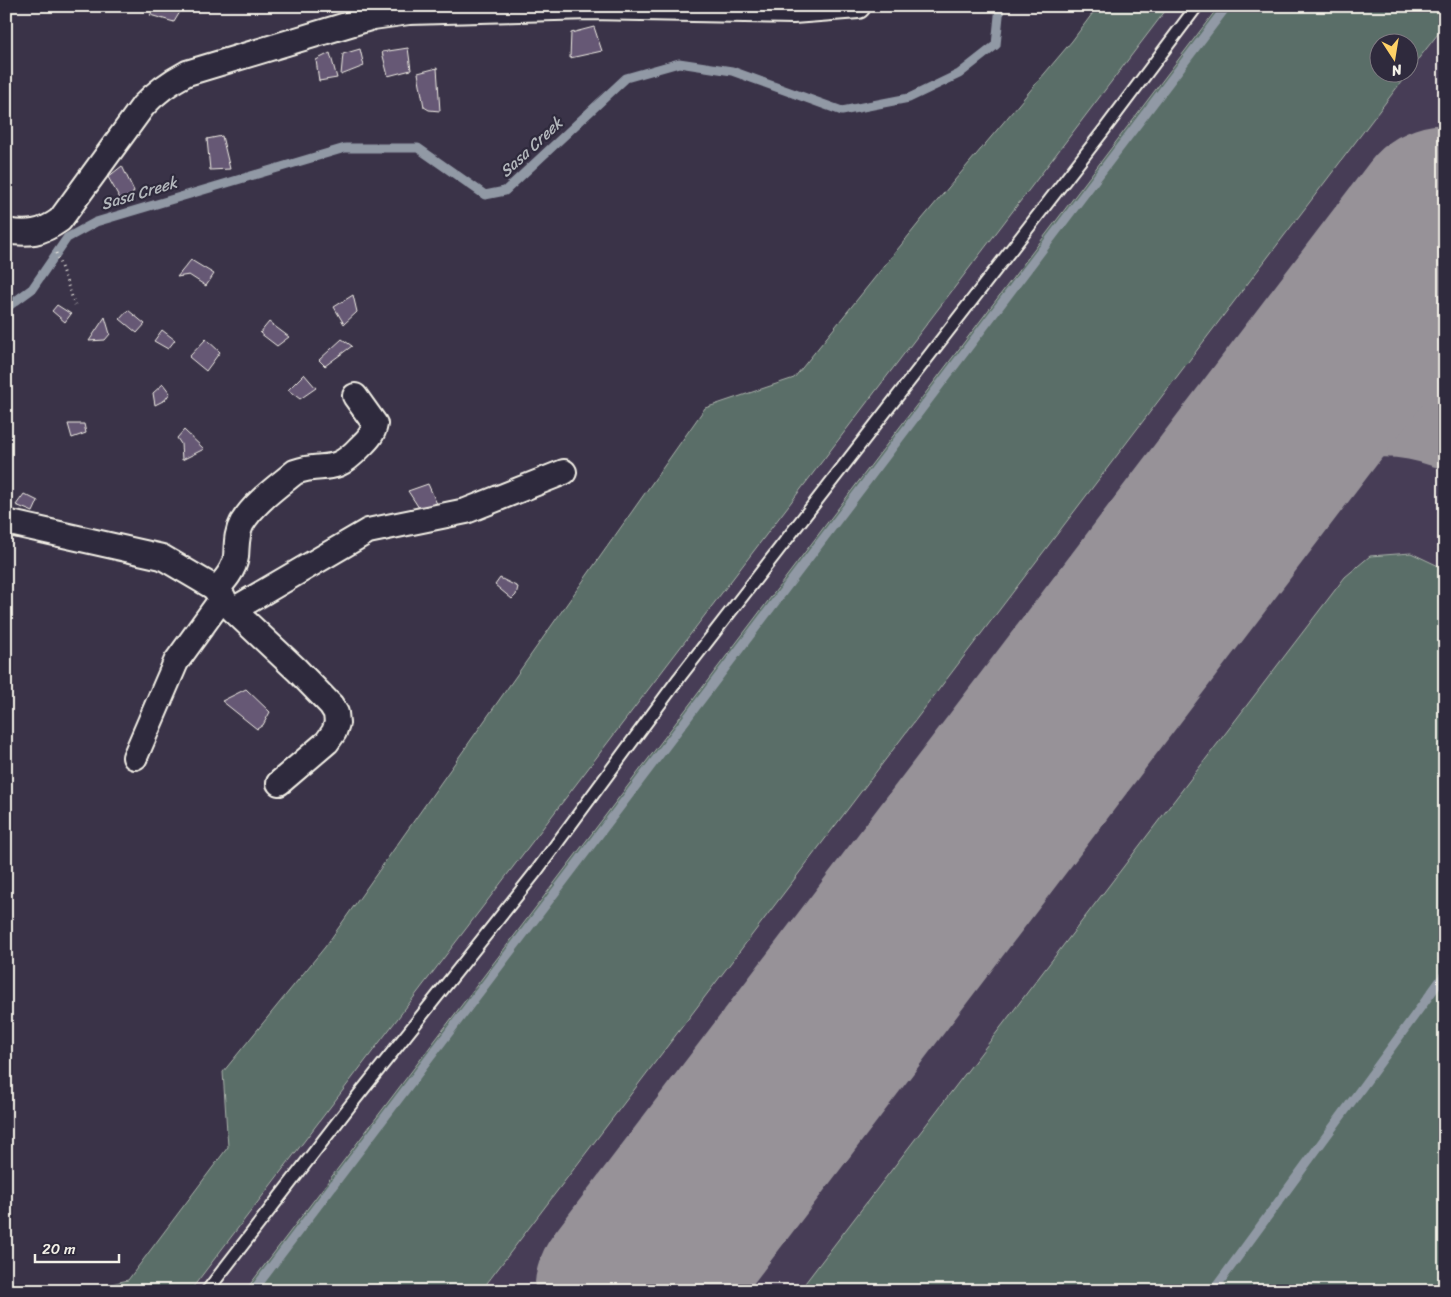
<svg xmlns="http://www.w3.org/2000/svg" width="1451" height="1297" font-family="Sriracha,sans-serif">
  <rect width="100%" height="100%" fill="#3a3348"/>
  <filter id="ink" filterUnits="userSpaceOnUse"><feTurbulence type="fractalNoise" baseFrequency=".02" numOctaves="2"/><feDisplacementMap in="SourceGraphic" scale="10" xChannelSelector="R" yChannelSelector="G"/><feConvolveMatrix kernelMatrix="1 2 1 2 8 2 1 2 1" color-interpolation-filters="sRGB"/></filter>
  <g filter="url(#ink)">
    <path fill="#473e56" fill-rule="evenodd" d="M1098,6H1445V1291H81L128,1280L228,1147L223,1072L325,947L705,408L794,378L922,219L1072,41ZM1378,42H1408V72H1378Z"/>
    <path fill="#5a6e68" stroke="#a7b0a8" d="M1098,6H1169L190,1291H81L128,1280L228,1147L223,1072L325,947L705,408L794,378L922,219L1072,41Z
      M1219,6H1445V25L1408,72V42H1378V72L1408,73L481,1291H245Z
      M1411,553L1445,569V1291H799L1345,577L1370,556Z"/>
    <g fill="none" stroke-linecap="round" stroke-linejoin="round">
      <path stroke="#9199a5" stroke-width="9" d="M6,308L32,289L67,238L96,222L345,148H418L485,195L505,191L626,78L679,63L732,71L842,111L909,98L959,74L996,45L1000,6
        M253,1291L1227,6
        M1213,1291L1445,974"/>
      <path stroke="#979298" stroke-width="75" d="M1445,221C1419,293 1413,324 1445,397
        M1250,475C1302,426 1376,405 1445,431"/>
      <path stroke="#979298" stroke-width="189" d="M629,1291L1445,219"/>
    </g>
    <path fill="#665975" stroke="#f4f1e8" d="M157,6H171L180,12L174,22L150,15Z
      M594,27L602,51L570,58L571,33Z
      M408,48L411,70L388,76L382,52Z
      M360,49L364,66L341,75L343,54Z
      M330,53L337,78L319,81L316,60Z
      M437,68L440,111L429,110L424,107L418,73Z
      M222,136L230,169L210,170L207,139Z
      M122,166L134,191L130,198L122,202L108,177Z
      M191,260L214,274L206,286L189,275L177,277Z
      M353,295L357,312L344,324L334,307Z
      M57,305L71,314L65,322L52,311Z
      M128,310L145,324L137,333L120,319Z
      M105,317L110,334L105,340L89,341Z
      M269,322L289,337L277,346L260,333Z
      M162,330L175,340L168,349L154,341Z
      M206,339L220,352L206,371L189,357Z
      M342,339L352,346L325,366L319,360Z
      M304,374L316,388L300,399L288,390Z
      M163,384L170,393L165,400L155,405L153,393Z
      M68,424H84L86,433L72,438Z
      M184,430L204,449L182,460L181,444L177,438Z
      M428,484L437,504L421,511L408,491Z
      M24,494L38,501L33,512L16,505Z
      M500,578L518,587L516,595L512,599L495,585Z
      M246,689L270,712L263,725L257,729L222,701Z"/>
    <g fill="none" stroke-linecap="round" stroke-linejoin="round">
      <defs>
        <path id="lane" d="M207,1291L349,1107L535,873L679,678L1104,130L1197,6"/>
        <path id="street" d="M6,231C28,235 42,233 60,220L143,106C156,92 170,82 187,73L373,17L409,12L590,7L793,11L858,6
          M6,522L162,557L213,587L233,610L297,670L331,705L336,713L337,723L334,732L327,742L279,783
          M216,590C225,580 234,570 236,557C237,545 236,534 242,523C254,503 277,487 295,472C325,461 332,477 360,447C367,440 373,435 375,424L355,396
          M233,610L368,531L466,511L564,472
          M135,757L176,662L223,597"/>
      </defs>
      <use href="#lane" stroke="#f4f1e8" stroke-width="15"/>
      <use href="#street" stroke="#f4f1e8" stroke-width="28"/>
      <path stroke="#f4f1e8" stroke-width="3" stroke-dasharray="1 4" stroke-linecap="butt" d="M56,253L75,305"/>
      <use href="#lane" stroke="#2f2a3d" stroke-width="11"/>
      <use href="#street" stroke="#2f2a3d" stroke-width="24"/>
    </g>
  </g>
  <g text-anchor="middle" dominant-baseline="central" stroke-width="4.5" stroke-linejoin="round" paint-order="stroke">
    <g font-size="16" font-style="italic" fill="#b2b6bb" stroke="#2f2a3d">
      <text transform="translate(531 147) rotate(-43)">Sasa Creek</text>
      <text transform="translate(139 193) rotate(-17)">Sasa Creek</text>
    </g>
  </g>
  <rect width="1451" height="1297" fill="none" stroke="#2f2a3d" stroke-width="25"/>
  <rect x="12" y="12" width="1426" height="1272" fill="none" stroke="#f4f1e8" stroke-width="2" filter="url(#ink)"/>
  <g transform="translate(1394 58) rotate(168)"><circle r="24" fill="#2f2a3d" stroke="#7e7a81"/>
  <path d="M0-4L9 19L0 12L-9 19Z" fill="#ffd166"/>
  <text y="-8" font-size="14" font-weight="bold" text-anchor="middle" fill="#f4f1e8">N</text>
  </g>
  <path d="M35 1254v8h84v-8" fill="none" stroke="#f4f1e8" stroke-width="2.5"/>
  <text x="42" y="1254" font-size="15" fill="#f4f1e8" stroke="#2f2a3d" stroke-width="4" paint-order="stroke">20 m</text>
</svg>
